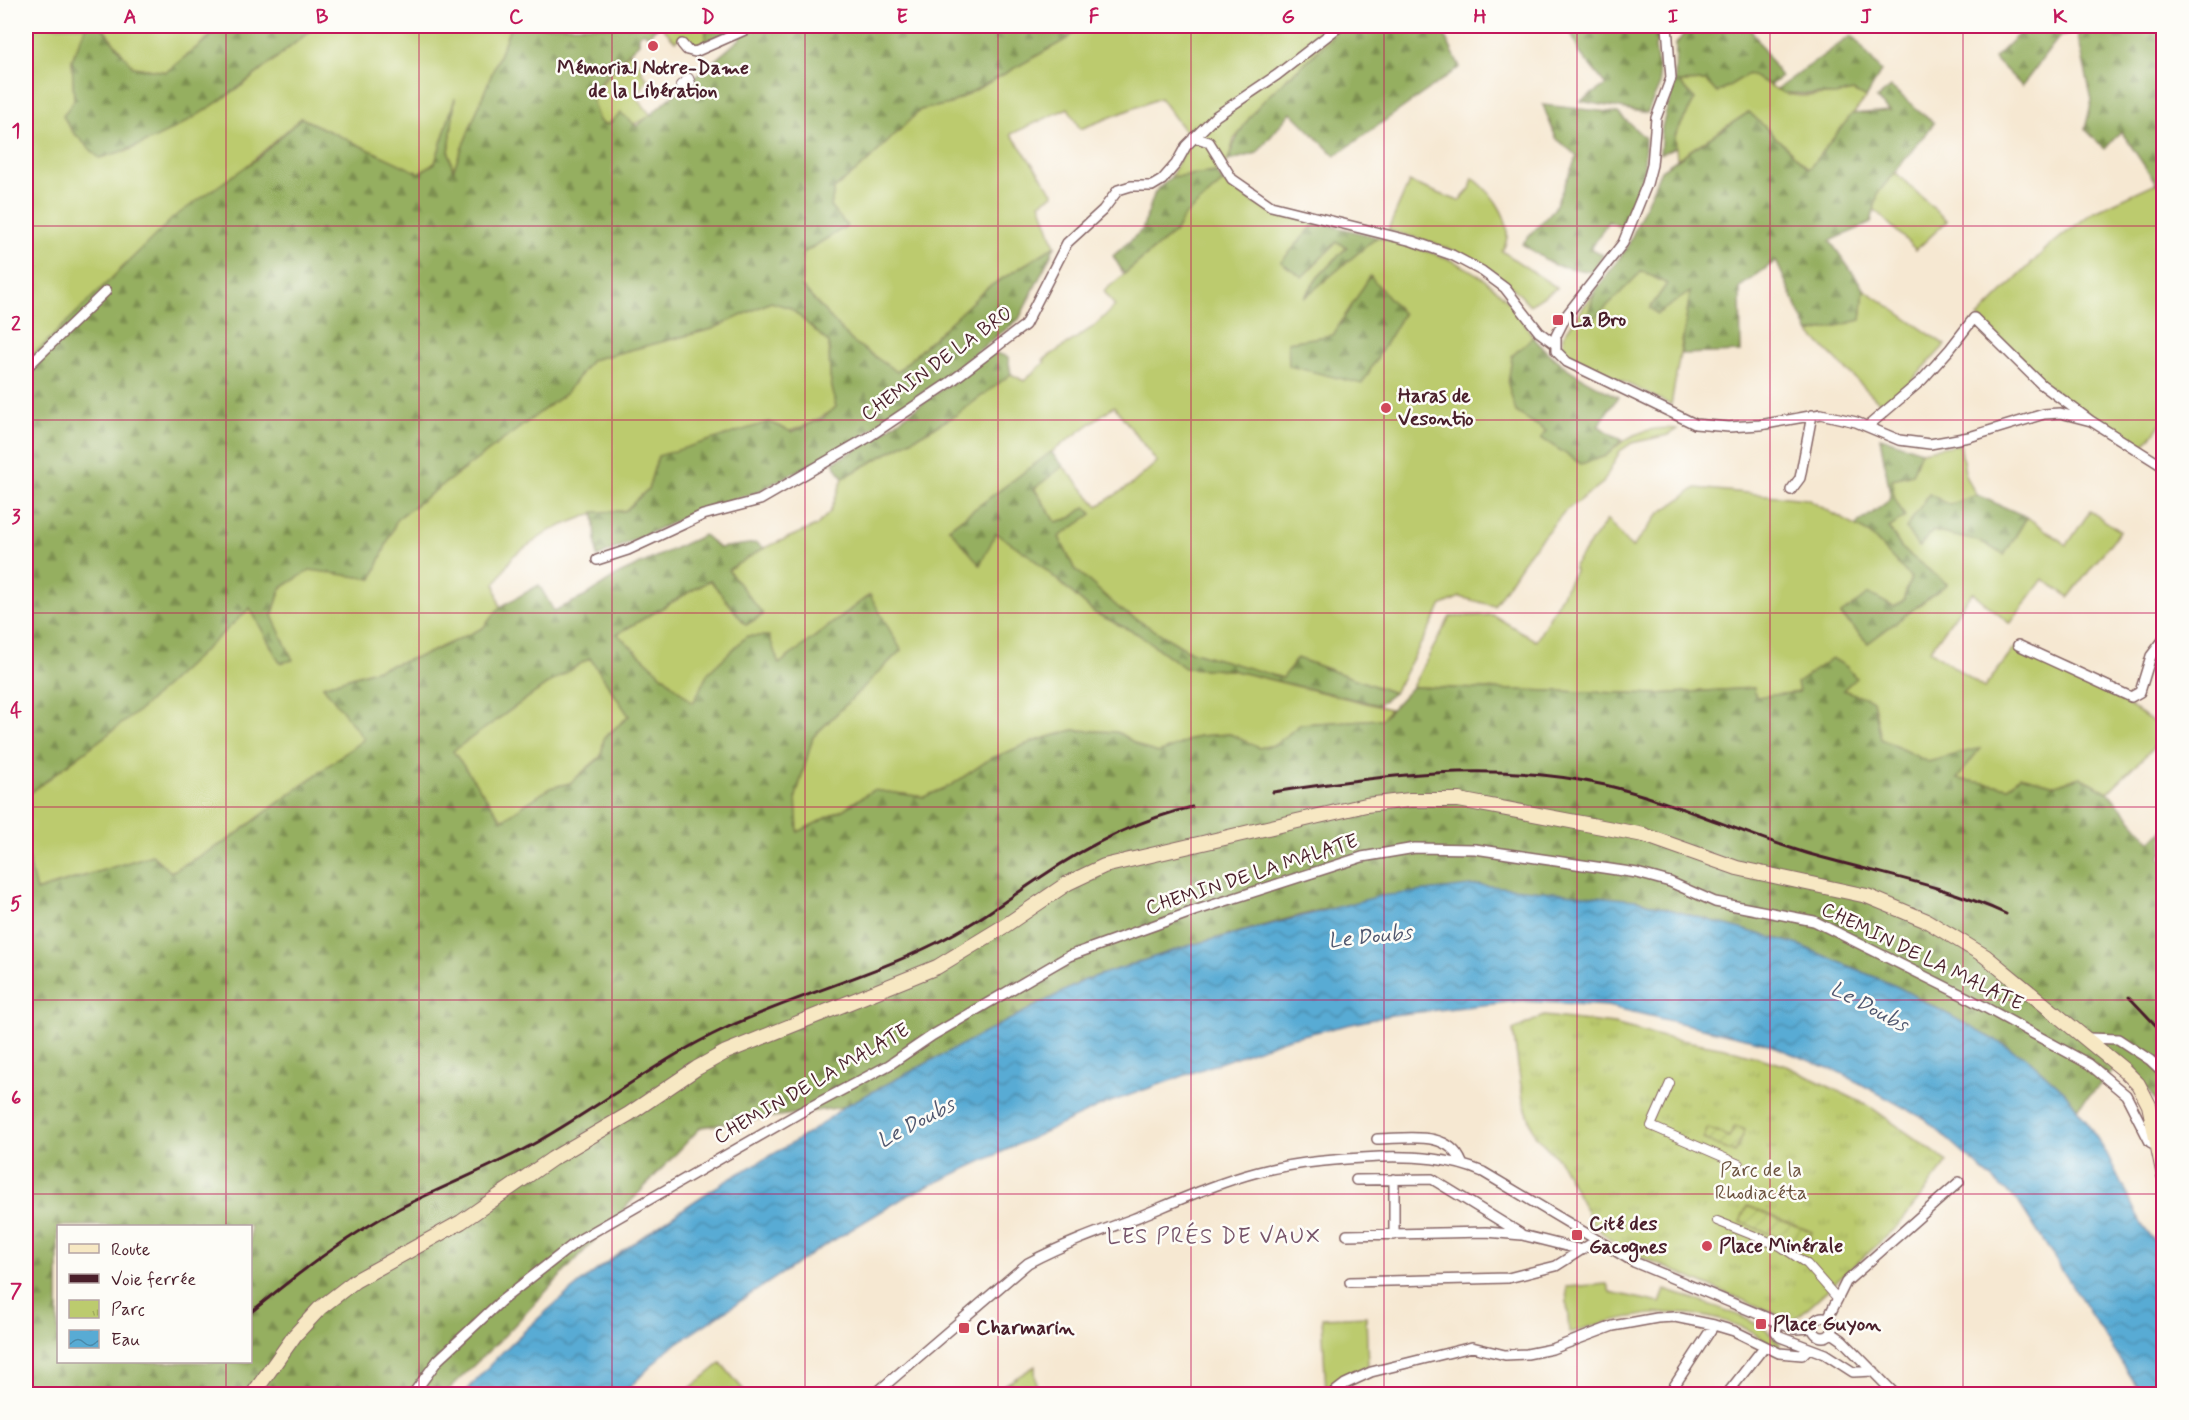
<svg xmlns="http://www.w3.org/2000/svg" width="2189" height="1420" font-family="Mynerve,sans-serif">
  <defs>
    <pattern id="forest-firs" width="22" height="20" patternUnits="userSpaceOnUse" patternTransform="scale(1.5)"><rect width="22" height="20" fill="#95af61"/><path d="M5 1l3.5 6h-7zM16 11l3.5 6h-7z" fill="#7c8e50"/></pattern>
    <pattern id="park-tufts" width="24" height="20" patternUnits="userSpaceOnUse" patternTransform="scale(1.5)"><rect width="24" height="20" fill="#bccb6e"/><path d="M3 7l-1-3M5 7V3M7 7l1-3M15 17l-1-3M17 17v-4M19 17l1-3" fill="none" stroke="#a3ae5f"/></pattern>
    <pattern id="garden-furrows" width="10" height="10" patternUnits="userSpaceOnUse" patternTransform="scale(1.5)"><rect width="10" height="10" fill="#bccb6e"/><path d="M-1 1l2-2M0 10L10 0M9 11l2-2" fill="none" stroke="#a3ae5f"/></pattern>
    <pattern id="water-waves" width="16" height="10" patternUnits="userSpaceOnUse" patternTransform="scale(1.5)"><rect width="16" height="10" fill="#58abd4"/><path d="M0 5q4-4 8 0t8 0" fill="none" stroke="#4b8bac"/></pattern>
  </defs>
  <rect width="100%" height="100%" fill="#fdfcf7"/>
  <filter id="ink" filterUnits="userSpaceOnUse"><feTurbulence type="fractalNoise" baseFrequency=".0167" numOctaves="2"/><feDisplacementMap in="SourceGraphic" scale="12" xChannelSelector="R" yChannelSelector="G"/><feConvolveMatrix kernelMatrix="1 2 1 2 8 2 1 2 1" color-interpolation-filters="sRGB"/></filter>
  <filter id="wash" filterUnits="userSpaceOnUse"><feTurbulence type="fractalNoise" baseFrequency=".008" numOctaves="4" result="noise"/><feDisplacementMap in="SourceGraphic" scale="24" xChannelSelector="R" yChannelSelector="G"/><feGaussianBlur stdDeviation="1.35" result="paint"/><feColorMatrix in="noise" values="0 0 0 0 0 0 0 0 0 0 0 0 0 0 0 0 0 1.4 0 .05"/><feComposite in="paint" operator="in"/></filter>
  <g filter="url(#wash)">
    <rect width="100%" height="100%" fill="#f6e8d2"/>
    <path fill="#bccb6e" stroke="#83754c" stroke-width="1.5" d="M26,26H86L72,60L74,100L125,152L182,124L243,85L316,26H511L453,171L449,153L454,102L435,163L419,174L301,118L26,362Z
      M101,26H218L220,28L167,72L133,67Z
      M661,26H706V41L694,47L681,36L675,41Z
      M1081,26H1341L1322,50L1288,77L1234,139L1228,161L1216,172L1171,177L1190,138L1160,98L1080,129L1068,108L1011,134L1054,194L1040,203L1055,246L987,288L897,372L852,341L801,286L803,253L846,226L831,207L834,189L867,162L920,110L950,104L1067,39Z
      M629,52L643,68L641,71L647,79L636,97L651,115C636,126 617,131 599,121L592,101L596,90Z
      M1748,74C1761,78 1770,87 1782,92C1797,99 1837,95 1853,91L1866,98L1809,169L1749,112L1677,159L1675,136L1695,99L1678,82L1706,81L1717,93Z
      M1895,172L1947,221L1916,250L1874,209L1878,193Z
      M1473,178C1494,194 1518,226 1502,251L1557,288L1530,305C1485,256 1450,248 1388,230L1409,182L1459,201L1470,189Z
      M1223,182L1258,205L1316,222L1282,262L1302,276L1337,242L1348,246L1318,277L1306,296L1377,237C1448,255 1496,270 1533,337L1512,356L1546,432L1541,438L1606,456C1625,436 1648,425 1677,429L1668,435L1632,443L1620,451L1603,483L1565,511L1528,554L1494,606L1460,597L1442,605L1394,693L1297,658L1283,679L1187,650L1120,610L1074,568L1059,537L1092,514L1085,507L1071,518L1056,522L1034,488L1063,466L1098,506L1131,485L1157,462L1114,406L949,528L995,532L1030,556L1095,613L1138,634L1185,668L1231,670L1390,709L1382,719L1301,724L1275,745L1258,748L1230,734L1199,736L1159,753L1145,749L1117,732L1073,730L1032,742L990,759L950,786L924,797L873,790L844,809L797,833L796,796L813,737L901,650L869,595L779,664L708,673L694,704L617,634L710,580L746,625L763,615L727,569L764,548L816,526L830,512L843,478L956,415L1011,374L1024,381L1045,362L1043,360L1093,327L1115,306L1104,291L1176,231L1184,216Z
      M2156,183L2163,188V422L2142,447L2100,423L2039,379L1978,317L2047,248L2093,212Z
      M1642,271L1667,284L1650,308L1691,291L1671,405L1568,355L1563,345V336L1595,291L1588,315Z
      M1864,289L1945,345L1909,384L1882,405L1809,333L1861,320Z
      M771,302L790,307L829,343L830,377L836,407C794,442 712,446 658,456L648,489L625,511L594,513L551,530L513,556L495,584L500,607L483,628L424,655L323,686L365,739L227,841L171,872L152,855L35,891L26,849V796L141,709L250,607L280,663L292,660L272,616L281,588L310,569L372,579L397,519L566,393L591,360L712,329Z
      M1960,444L1966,478L1977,495L1950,505L1919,547L1933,531L1982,542L2004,555L2027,517L2067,545L2090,511L2120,531L2069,597L2043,579L2010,624L1972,592L1930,650L1984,688L2015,648C2067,670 2118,696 2163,729L2153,748L2108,792L2080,777L2056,785L2020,776L2009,787L1956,779L1979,749L1928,762L1880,739L1873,700L1800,692L1756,698L1753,688L1657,694L1412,687L1450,617L1493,615L1536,641L1575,571L1573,567L1607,520L1632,548L1660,513L1696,488L1807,499L1870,534L1911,577L1903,601L1894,607L1841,615L1868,643L1947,584L1902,549L1889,528L1905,517L1894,497L1892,479L1912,474L1921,451Z
      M590,657L629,716L604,738L601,756L570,783L550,788L502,820L452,751L546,685Z
      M1607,1284L1610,1292L1660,1303L1665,1290C1697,1301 1734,1310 1763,1328C1770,1332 1773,1339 1780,1343L1778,1348C1765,1343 1755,1332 1742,1327C1680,1303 1630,1314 1569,1333L1566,1287Z
      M1366,1316L1368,1366L1347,1375L1326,1392L1322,1318Z
      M721,1363L747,1394H683Z
      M1035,1366L1036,1387L1031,1394H990Z"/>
    <path fill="url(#forest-firs)" stroke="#706746" stroke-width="1.5" fill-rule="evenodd" d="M86,26H101L133,67L166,72L220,29L218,26H316C251,79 182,138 99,158L72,131L63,116L74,100L72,60Z
      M511,26H659L648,35L643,32L639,35V43C626,55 596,81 593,98C592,105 597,114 599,121L607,125L621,113L637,126L741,38L737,29L706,41V26H1081L1067,39L950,104L920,110L867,162L834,189L831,207L847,226L803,253L801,286L852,341L897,372L987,288L1055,246L1019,319L946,376L856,440L755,493L702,509L597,557L594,512L625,511L648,489L658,456L769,422L792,432L822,419L836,407L830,377L829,343L790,308L771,302L712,329L591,360L566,393L397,519L372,579L310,570L281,588L272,616L293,660L280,663L250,608L141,709L26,796V362L174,217L258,158L301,118L419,173L435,163L455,98L449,153L453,170Z
      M1341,26H1444L1442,30L1460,67L1335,156L1291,112L1257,153L1228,161C1246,97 1302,75 1341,26Z
      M1568,26H1662V32L1655,46L1660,84L1647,113L1581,101L1606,85L1580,53Z
      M1690,26H1749L1781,77L1770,85L1748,74L1717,93L1706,81L1679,82L1695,99L1675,135L1676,147L1660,154L1662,127L1675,82L1676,44Z
      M2027,26H2163V188L2156,183L2121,131L2105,149L2085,129L2092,100L2077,32L2059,37L2022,86L1994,58Z
      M1852,35L1881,71L1866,98L1853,91L1835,95L1783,93L1777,89Z
      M1891,87L1934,123L1878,193L1871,223L1830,241L1864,289L1861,320L1809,333L1776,261L1740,287L1741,352L1681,354L1690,292L1657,314L1650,308L1667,284L1642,271L1594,319L1588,315L1595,291L1627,248L1661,170L1749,112L1809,169L1852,114L1890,111L1876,99Z
      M1543,105L1618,113L1645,138L1644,171L1623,228L1608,221L1591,249L1603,255L1592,272L1554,265L1522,244L1554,209L1577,156L1556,138Z
      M1216,172L1223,182L1184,216L1176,231L1124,274L1113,256L1142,230L1155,192L1171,177Z
      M1316,222L1377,237L1304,298L1318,277L1347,247L1337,242L1302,277L1281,262Z
      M1370,276L1403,314L1362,384L1289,366L1288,342L1333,335Z
      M1533,337C1557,366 1585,380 1618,397L1598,426L1622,440L1606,456L1581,464L1541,438L1546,431L1516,412L1508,384L1512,356Z
      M993,352L1008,357L1011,374L956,415L843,478L833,462L865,445Z
      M1880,437L1921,451L1912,474L1892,479L1894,497L1905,517L1889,528L1902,549L1947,584L1868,643L1841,614L1869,594L1894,607L1903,601L1911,578L1870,534L1855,526L1891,499Z
      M1051,452L1063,466L1034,489L1056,522L1071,518L1085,507L1092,514L1059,537L1074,568L1121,610L1187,650L1283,678L1297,658L1394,693L1378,705L1231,670L1185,668L1138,634L1095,613L1030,556L996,533L980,565L949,528Z
      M1929,494L1950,505L1977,495L2027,517L2004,555L1982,542L1933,531L1918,547L1906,528Z
      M704,535L719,548L756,543L764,548L728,570L763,614L746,625L710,580L617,634L693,703L708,673L747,636H769L779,664L870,595L901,650L813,737L796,796L798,832L844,809L873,790L924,797L950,786L990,759L1032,742L1073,730L1117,732L1145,749L1159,753L1199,736L1230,734L1259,748L1275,745L1301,724L1382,719L1412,687L1657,694L1754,688L1756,697L1799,692L1797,683L1832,658L1847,667L1856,678L1843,690L1873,700L1881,739L1928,762L1980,748L1957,779L2009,787L2020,776L2056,785L2080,777L2108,792L2151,842L2163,830V852L2160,858L2164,861L2163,1109L2123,1061L2077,1108L2065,1092L2026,1057L1898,987L1799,945L1636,900L1320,910L1184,947L1085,980L843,1107L701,1127L505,1335L444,1394H26V849L36,891L152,855L171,872L227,841L364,739L323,686L424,655L483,628L500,607L539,585L554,611L584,597L619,574ZM590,658L629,716L604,738L601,757L570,783L550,788L502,820L453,751L546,685ZM58,1226H250V1362H58Z"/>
    <path fill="url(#park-tufts)" stroke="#83754c" stroke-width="1.5" d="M1544,1016L1614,1024L1663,1037L1725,1048L1784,1065L1869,1106L1948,1162L1898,1226L1793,1321L1643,1258L1609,1239L1594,1225L1559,1160L1535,1135L1523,1100L1513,1030Z"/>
    <path fill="url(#garden-furrows)" stroke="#83754c" stroke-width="1.5" d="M1735,1126L1745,1130L1735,1153L1703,1139L1708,1128L1729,1137Z
      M1747,1206L1812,1232L1805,1248L1740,1222Z"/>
    <path fill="url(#water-waves)" stroke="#516580" stroke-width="1.5" d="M1480,885L1636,900L1799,945L1898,987L2026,1057L2065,1092L2086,1121L2107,1154L2142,1225L2163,1253V1394H2142L2019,1203L1925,1119L1841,1073L1762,1042L1607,1006L1519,1001L1392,1015L1289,1038L1105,1104L905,1197L819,1249L668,1349L623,1394H464C533,1312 623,1248 713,1189C757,1161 803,1142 843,1107L1085,980L1184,947L1380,896Z"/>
  </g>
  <g filter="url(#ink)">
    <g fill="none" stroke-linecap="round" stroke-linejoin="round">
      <defs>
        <path id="pedestrian" d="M689,78L691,83L683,88L680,85Z
          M1670,1083L1651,1126L1739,1164
          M1717,1221L1780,1246L1807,1264L1838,1299"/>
        <path id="minor" d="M1667,26L1671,78L1656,118L1652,165L1647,184L1623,243L1566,316L1556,336V351L1567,362L1695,424L1729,427L1760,425L1821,414L1856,422L1899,440L1930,444L1969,437L2044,414L2060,413L2091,421
          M682,44L687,50L695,52L754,26
          M1194,137L1209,142L1232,179L1271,206L1412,241L1452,255L1482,271L1505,288L1539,332L1555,344
          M26,368L106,291
          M1868,426L1922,380L1950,349L1974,318L2041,384L2091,421L2164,467
          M1791,490L1800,478L1812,415
          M597,560L628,550L703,515L760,500L867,438L949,383L1025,325L1067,243L1103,210L1118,190L1131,186H1152L1162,180L1176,164L1186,146L1216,116L1277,75L1340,26
          M2018,645L2131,697L2140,692L2151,656L2164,639
          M2087,1038L2118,1039L2150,1060L2164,1073
          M1377,1139C1407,1139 1448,1129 1462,1163
          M1394,1179V1235
          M1356,1180L1432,1179L1520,1233
          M1347,1235L1486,1232L1522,1235L1582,1250
          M1350,1282L1508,1278L1556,1266L1597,1240
          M1813 1327a10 10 0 1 1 20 0a10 10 0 1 1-20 0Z
          M1828,1318L1846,1282L1959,1182
          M1778,1322L1776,1332L1780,1337L1825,1354L1853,1372L1874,1371
          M1832,1333L1842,1340L1895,1394
          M413,1394L438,1360L501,1301L579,1240L801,1112L889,1065L933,1035L1069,956L1194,911L1362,857L1415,848L1475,849L1637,873L1670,882L1715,902L1814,921L1966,997L2089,1064L2126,1095L2150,1142L2159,1147
          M875,1394L1028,1263C1064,1244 1100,1231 1138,1217C1177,1201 1216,1183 1258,1172C1298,1162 1339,1159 1380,1157C1416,1156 1450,1158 1483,1172L1634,1262L1794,1329L1813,1328
          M1332,1394L1345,1384L1371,1372L1472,1347L1505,1355L1527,1354L1552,1349L1613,1326L1657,1318L1675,1317L1714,1325L1734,1331L1779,1353L1802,1355L1808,1349
          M1669,1394L1714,1325
          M1727,1394L1764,1347"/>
        <path id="secondary" d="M253,1394L295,1335L320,1308L355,1281L461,1222L552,1159L629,1114L697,1068L726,1052L937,967L1006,925L1068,883L1104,866L1366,805L1410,800H1459L1644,835L1737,868L1867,896L1927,921L1985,956L2124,1070L2138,1084L2149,1105L2164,1176"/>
      </defs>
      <use href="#pedestrian" stroke="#866565" stroke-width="10"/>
      <use href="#minor" stroke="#866565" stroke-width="12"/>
      <use href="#secondary" stroke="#866565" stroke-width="16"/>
      <use href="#pedestrian" stroke="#fff" stroke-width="8"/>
      <use href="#minor" stroke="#fff" stroke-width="9"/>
      <use href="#secondary" stroke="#f7e8c3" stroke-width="14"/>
      <path stroke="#4a1f2b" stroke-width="3" d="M1273,792C1384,775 1494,760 1605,785C1673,801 1737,832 1803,852C1870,872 1942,884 2006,914
        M2129,997L2164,1034
        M250,1313C297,1274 346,1236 400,1208C445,1185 493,1167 537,1142C601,1106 659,1059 726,1028C795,996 868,977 936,943C974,925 1006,900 1041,877C1088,845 1137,820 1192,807"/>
    </g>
  </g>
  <path fill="none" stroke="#c2185b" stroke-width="1.5" stroke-opacity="0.55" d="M226,26V1226M419,26V1394M612,26V1394M805,26V1394M998,26V1394M1191,26V1394M1384,26V1394M1577,26V1394M1770,26V1394M1963,26V1394M26,226H2164M26,420H2164M26,613H2164M26,807H2164M26,1000H2164M26,1194H2164M226,1362V1394"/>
  <g fill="#d1495b" stroke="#fdfcf7" stroke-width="2">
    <circle cx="653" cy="46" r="6"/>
    <rect x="1552" y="314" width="12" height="12" rx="3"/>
    <circle cx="1386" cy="408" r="6"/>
    <rect x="1571" y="1229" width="12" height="12" rx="3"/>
    <circle cx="1707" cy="1246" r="6"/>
    <rect x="1755" y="1318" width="12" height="12" rx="3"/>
    <rect x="958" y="1322" width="12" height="12" rx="3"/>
  </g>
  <g text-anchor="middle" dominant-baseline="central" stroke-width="5" stroke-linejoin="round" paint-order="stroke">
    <g font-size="20" font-weight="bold" fill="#4a1f2b" stroke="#fdfcf7" text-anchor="start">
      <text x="653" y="68" text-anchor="middle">Mémorial Notre-Dame<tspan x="653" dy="23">de la Libération</tspan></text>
      <text x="1570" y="320">La Bro</text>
      <text x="1398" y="396">Haras de<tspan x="1398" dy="23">Vesontio</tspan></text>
      <text x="1589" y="1224">Cité des<tspan x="1589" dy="23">Gacognes</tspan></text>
      <text x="1719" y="1246">Place Minérale</text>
      <text x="1773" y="1324">Place Guyon</text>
      <text x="976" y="1328">Charmarin</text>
    </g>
    <g font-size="20" fill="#4a1f2b" stroke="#fdfcf7">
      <text transform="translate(937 364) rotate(-36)">CHEMIN DE LA BRO</text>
      <text transform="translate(1252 875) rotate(-18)">CHEMIN DE LA MALATE</text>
      <text transform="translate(1922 957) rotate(26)">CHEMIN DE LA MALATE</text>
      <text transform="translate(812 1084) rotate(-30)">CHEMIN DE LA MALATE</text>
    </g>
    <g font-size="20" fill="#6c533f" stroke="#fdfcf7">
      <text x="1761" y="1170">Parc de la<tspan x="1761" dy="23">Rhodiacéta</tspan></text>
    </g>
    <g font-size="21" font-style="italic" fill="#50576f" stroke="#fdfcf7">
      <text transform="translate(1370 937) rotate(-6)">Le Doubs</text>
      <text transform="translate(1869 1007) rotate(28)">Le Doubs</text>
      <text transform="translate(916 1123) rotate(-28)">Le Doubs</text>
    </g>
    <g font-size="22" letter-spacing="1.5" fill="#77556b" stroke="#fdfcf7">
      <text x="1214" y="1237">LES PRÉS DE VAUX</text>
    </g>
  </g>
  <rect width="2189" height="1420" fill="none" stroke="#fdfcf7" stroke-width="66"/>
  <rect x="57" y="1225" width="195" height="138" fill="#fdfcf7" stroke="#b5a4a5" stroke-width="1.5"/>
  <rect x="69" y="1244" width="30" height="9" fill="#f7e8c3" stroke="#b5a4a5" stroke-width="1.5"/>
  <text x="111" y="1255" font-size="18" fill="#4a1f2b">Route</text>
  <rect x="69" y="1274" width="30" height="9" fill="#4a1f2b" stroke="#b5a4a5" stroke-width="1.5"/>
  <text x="111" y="1285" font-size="18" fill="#4a1f2b">Voie ferrée</text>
  <rect x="69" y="1300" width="30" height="18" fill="url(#park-tufts)" stroke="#b5a4a5" stroke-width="1.5"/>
  <text x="111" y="1315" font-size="18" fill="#4a1f2b">Parc</text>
  <rect x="69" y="1330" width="30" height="18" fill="url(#water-waves)" stroke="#b5a4a5" stroke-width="1.5"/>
  <text x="111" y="1345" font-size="18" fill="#4a1f2b">Eau</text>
  <rect x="33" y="33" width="2123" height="1354" fill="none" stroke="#c2185b" stroke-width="2"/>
  <g font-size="20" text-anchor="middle" font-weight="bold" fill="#c2185b">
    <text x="130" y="23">A</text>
    <text x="322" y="23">B</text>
    <text x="516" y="23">C</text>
    <text x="708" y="23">D</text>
    <text x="902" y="23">E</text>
    <text x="1094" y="23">F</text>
    <text x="1288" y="23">G</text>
    <text x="1480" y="23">H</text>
    <text x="1673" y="23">I</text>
    <text x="1866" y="23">J</text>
    <text x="2060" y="23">K</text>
    <text x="16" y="137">1</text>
    <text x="16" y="330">2</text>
    <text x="16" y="523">3</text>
    <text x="16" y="717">4</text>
    <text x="16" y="910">5</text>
    <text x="16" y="1104">6</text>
    <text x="16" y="1297">7</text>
  </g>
</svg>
